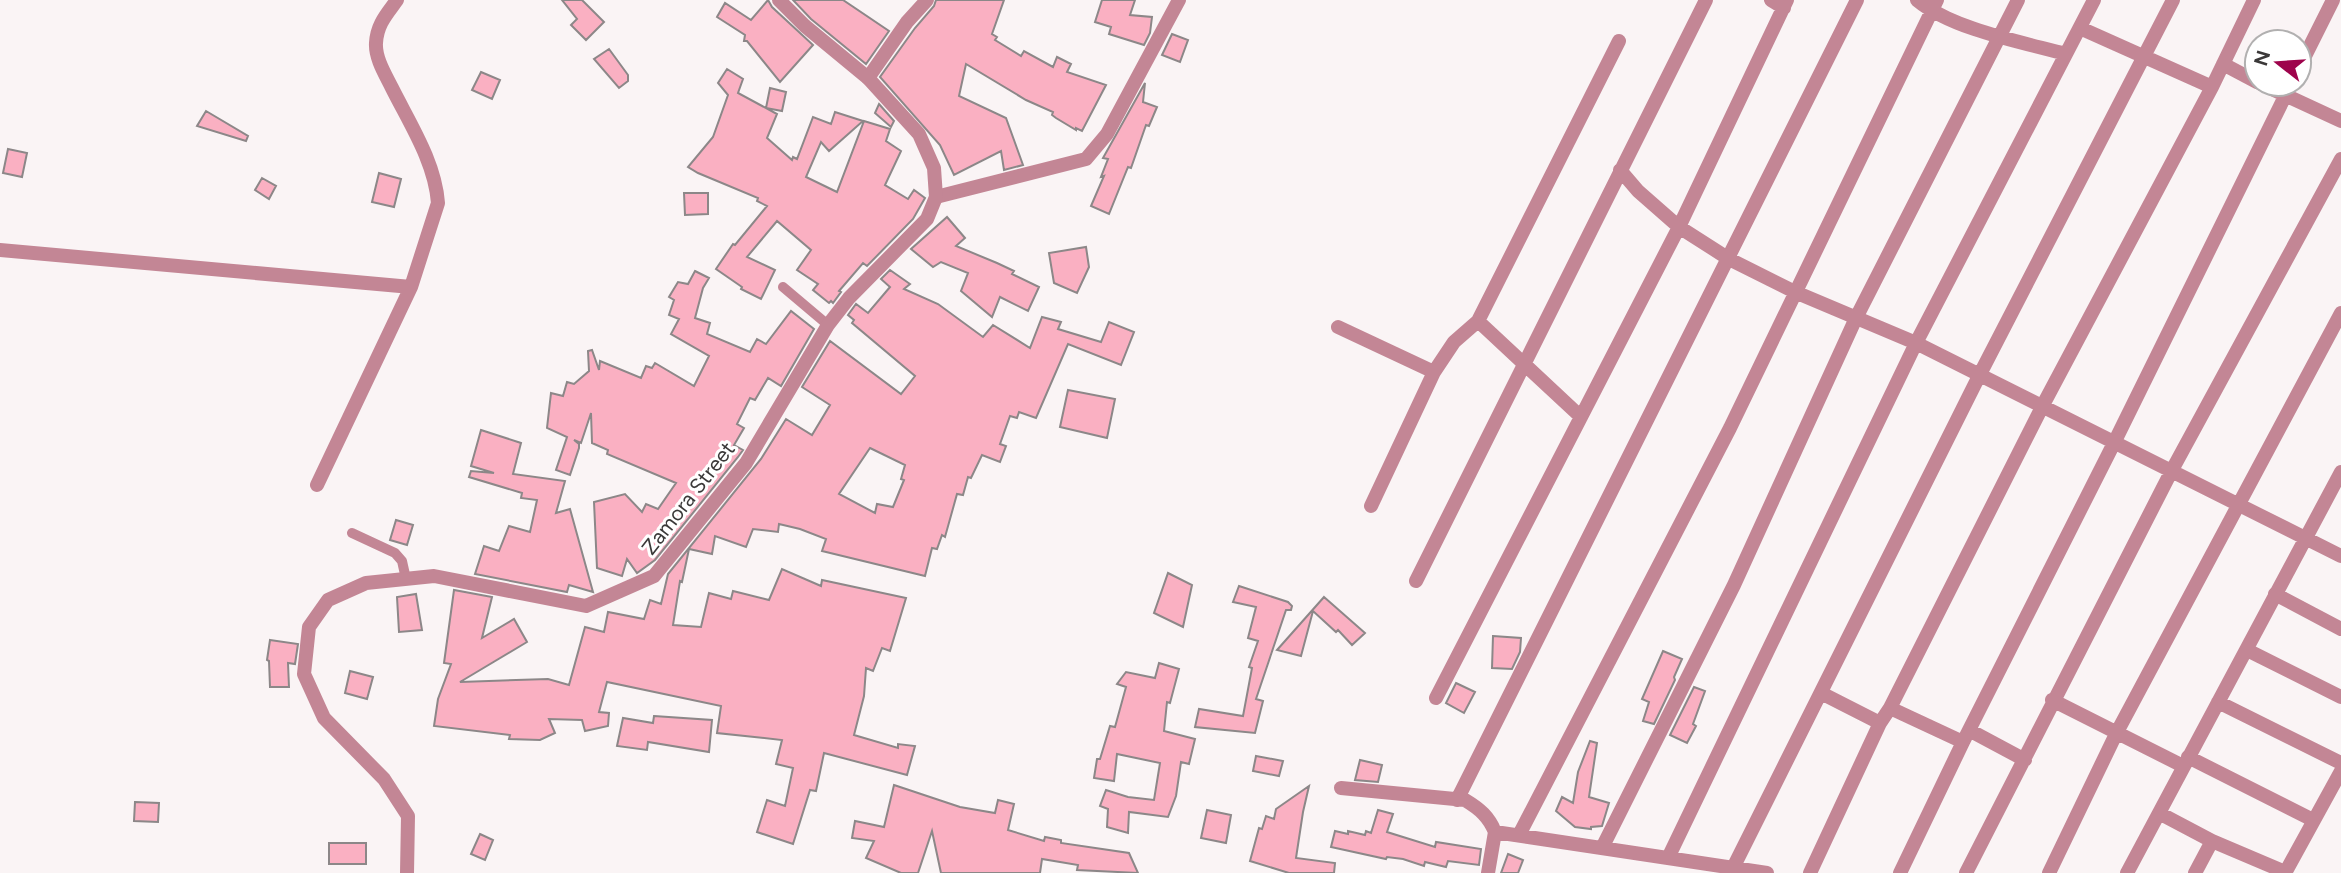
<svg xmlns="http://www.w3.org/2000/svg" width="2341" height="873" font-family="Figtree,sans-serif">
  <rect width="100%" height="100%" fill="#faf4f5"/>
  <path fill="#fab0c2" stroke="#8c8788" stroke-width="2" fill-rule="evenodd" d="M562,0H582L604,22L586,40L571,25L577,19Z
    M768,0L772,7L813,45L780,82L747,41H744L745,35L717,17L725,3L751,20Z
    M793,0H843L889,31L866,64L811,19Z
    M936,0H1004L992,34L997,37L995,40L1021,56L1024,51L1053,67L1057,57L1071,64L1067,72L1106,85L1082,131L1076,128V130L1056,118L1052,115L1053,112L1026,100L966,64L959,96L1006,118L1023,165L1004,170L1001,151L954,175L940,145L880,77L915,28L934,6Z
    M1102,0H1135L1130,15L1152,17L1150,33L1144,45L1109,34L1111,27L1095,22Z
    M1172,34L1188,40L1180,62L1162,55Z
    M609,49L628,75V81L619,88L594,59Z
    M727,69L743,79L738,93L777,114L767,138L792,160L793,157L797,159L813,117L831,124L835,112L863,121L829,151L821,142L806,177L837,192L864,121L890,129L886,141L901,151L885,185L908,199L914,190L925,198L913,219L867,266L863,263L839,291L841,292L833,303L831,301L829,303L813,290L818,284L797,270L811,250L777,221L747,257L775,270L761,299L741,289L742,287L716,269L733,244L735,245L767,206L757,201L758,198L698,173L688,167L713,137L728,95L718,83Z
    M481,72L500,80L492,99L472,90Z
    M1145,83L1143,102L1157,107L1149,126L1146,125L1131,168L1128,167L1109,214L1091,206L1104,176L1101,177L1108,159L1103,158Z
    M770,88L786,92L782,111L766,108Z
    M879,104L894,121L891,127L875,113Z
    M206,111L248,136L246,141L197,126Z
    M8,149L27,153L22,177L3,173Z
    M379,173L401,179L394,207L372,202Z
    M262,178L276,186L269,199L255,190Z
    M684,193H708V214L685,215Z
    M947,217L965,238L956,246L997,263L1014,271L1012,274L1039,287L1028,311L1000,297L992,317L961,291L968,273L941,262L933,267L911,249Z
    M1086,247L1089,267L1077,293L1054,283L1049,253Z
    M890,270L910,284L904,289L938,304L983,337L993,325L1030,348L1042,317L1061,322L1058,329L1101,342L1109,322L1134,332L1121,365L1068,344L1036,418L1019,412L1017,418L1010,416L1000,444L1006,446L1000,462L982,455L971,478L968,477L963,495L957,494L945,537L942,535L937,549L932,548L925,576L822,551L826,539L800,529L779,524L778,532L753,529L746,547L715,536L712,554L689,549L682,582L680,581L673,625L701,627L709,593L731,599L733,591L769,600L782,569L821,586L822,580L906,598L890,651L882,648L873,671L866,668L864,696L854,735L898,748V744L915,746L907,775L824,753L816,791L810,790L793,844L757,832L767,800L785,806L793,768L776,764L782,740L717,733L721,706L607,682L599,712L609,713L608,726L585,731L582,720L549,719L555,733L540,740L509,739L510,735L434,726L438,699L451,664L444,663L454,590L492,597L482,638L514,619L527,642L460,682L548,679L569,685L585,627L604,632L608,612L644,619L650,600L661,604L668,574L761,459L786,419L812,435L830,405L802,387L830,341L901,394L915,376L852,323L854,320L848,315L856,304L868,313L890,287L881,279ZM870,448L905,465L901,479L904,480L893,507L877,504L875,513L839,494Z
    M695,271L709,278L703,288L695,318L710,323L707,334L750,352L757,339L766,344L791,311L814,329L781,386L768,378L755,400L750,398L737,424L744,428L734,445L743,450L738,457L655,560L637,573L627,559L622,576L597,568L594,502L625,494L642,512L646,504L658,509L676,483L607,454L608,450L592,443L591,413L581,443L574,440L579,444V448L570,475L556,470L567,437L547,428L551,393L563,396L567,382L574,384L589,371L588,351L592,350L599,370L600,361L641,378L646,366L652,368L655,363L694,386L709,356L671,334L679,319L669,315L674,300L669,297L678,282L688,284Z
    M1068,390L1115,399L1107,438L1060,427Z
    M481,430L521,443L513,474L565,481L556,513L570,509L593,592L569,585L567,592L475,574L484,546L499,551L509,526L530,532L537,500L521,498L522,493L469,477L471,471L494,473L471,466Z
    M396,520L413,525L407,545L390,540Z
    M1168,573L1192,585L1183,627L1154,613Z
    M1239,586L1288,602L1292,606L1291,610H1286L1256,699L1263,701L1255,733L1195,727L1199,709L1243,716L1252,668L1249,667L1258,641L1248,638L1256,607L1233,602Z
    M416,594L422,630L399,632L397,597Z
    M1324,597L1365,633L1352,645L1338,630L1336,632L1313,611L1301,656L1277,650Z
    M1493,636L1521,638L1520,652L1512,669L1492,668Z
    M270,640L298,644L295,664L288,663L289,687H270L269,661L267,660Z
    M1663,651L1682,659L1674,677L1675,680L1654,724L1643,721L1649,702L1642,699Z
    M1159,663L1179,669L1170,703L1167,702L1164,731L1195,739L1189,764L1181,762L1176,796L1168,817L1129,812L1128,833L1107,827L1108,809L1100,806L1106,790L1128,797L1154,800L1160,763L1117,754L1114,781L1094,778L1097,759H1100L1110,726L1115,727L1126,687L1117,684L1126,672L1155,678Z
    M350,671L373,677L367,699L345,693Z
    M1456,683L1475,692L1464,713L1446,703Z
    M1694,687L1705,691L1693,724L1696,726L1687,743L1670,735Z
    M654,716L712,720L709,752L648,742L647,750L617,746L623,718L653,723Z
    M1590,741L1597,743L1589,797L1609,803L1602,826L1591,827V829L1575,827L1556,811L1562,797L1573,803L1578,772Z
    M1256,756L1283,761L1279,776L1253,771Z
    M1360,760L1382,765L1378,782L1355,780Z
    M894,785L960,807L995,813L998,800L1014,804L1008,830L1044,841L1045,837L1061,840V843L1129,853L1138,873L1077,870L1078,865L1042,859L1040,873H941L932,831L918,873H901L866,858L874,841L852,838L855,821L884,827Z
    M1309,786L1303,812L1296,858L1335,863L1334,873H1289L1250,861L1259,828L1262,829L1266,816L1274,819L1276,809Z
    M135,802L159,803L158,822L134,821Z
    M1207,810L1231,815L1226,843L1201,838Z
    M1378,810L1393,814L1387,832L1435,847L1436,842L1481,849L1479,865L1448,861L1446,867L1425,862L1424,866L1403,859L1387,857L1386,859L1331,847L1335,831L1348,834V831L1365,835L1366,831L1371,833Z
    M480,834L493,840L485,860L471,854Z
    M329,843H366V864H329Z
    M1508,854L1523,860L1518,873H1501Z"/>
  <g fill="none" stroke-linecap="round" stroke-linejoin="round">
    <path stroke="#c38695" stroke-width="10" d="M783,287L828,325
      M352,533L395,553L402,561L406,579"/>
    <path stroke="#c38695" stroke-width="14" d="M1771,0L1784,8
      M1917,0C1952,29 2021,42 2066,54
      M2080,28L2212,87
      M2223,64L2257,82
      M2299,68L2333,0
      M868,78L907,22L927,0
      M2261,84L2341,121
      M1620,170L1638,191L1679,227L1729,259L1795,292L1916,343L2341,556
      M936,197L1086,159L1107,134L1179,0
      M0,250L411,287L438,203C435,162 410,124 392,88C385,74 375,58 376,43C377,24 387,14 397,0
      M1478,321L1581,417
      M1338,327L1434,372
      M317,485L411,287
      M1371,506L1434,372L1454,342L1478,321L1619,41
      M1416,581L1706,0
      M2275,594L2341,629
      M2247,650L2341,697
      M1821,693L1880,723
      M1436,698L1679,227L1787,0
      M2052,700L2183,766
      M2218,702L2341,763
      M1890,708L1963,742
      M1969,730L2025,760
      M2188,757L2313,820
      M1341,788L1465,800C1480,809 1489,817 1495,832
      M1457,800L1857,0
      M2159,813L2212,841L2285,872
      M1495,832L1767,873
      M1519,835L1730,428L1937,0
      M1602,848L1734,585L1856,318L2018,0
      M1668,858L1916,343L2094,0
      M1733,868L1979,376L2173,0
      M1488,873L1495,832
      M1810,873L1880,723L1890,708L2043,405L2212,87L2254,0
      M1900,873L1963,742L2114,443L2291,84
      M1966,873L2171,472L2341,159
      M2049,873L2116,734L2341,313
      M2127,873L2341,472
      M2195,873L2212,841
      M2285,873L2341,771"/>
    <path stroke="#c38695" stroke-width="14" d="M407,873L408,816L384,779L324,718L304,674L309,627L328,600L366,583L434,576L586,606L654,576L746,463L828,325L849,298L927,219L936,197L934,168L919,134L868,78L805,26L779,0"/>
  </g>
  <g text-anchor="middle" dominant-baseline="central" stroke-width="6" stroke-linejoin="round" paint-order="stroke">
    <g font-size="21" fill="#3b3939" stroke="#fff">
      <text transform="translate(688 498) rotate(-52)">Zamora Street</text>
    </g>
  </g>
  <g transform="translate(2278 63) rotate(287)"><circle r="33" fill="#ffffff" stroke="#b1b0b0" stroke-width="2"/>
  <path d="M0-5L12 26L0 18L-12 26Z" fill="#9e044c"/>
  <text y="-10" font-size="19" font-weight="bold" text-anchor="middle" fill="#3b3939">N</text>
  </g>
</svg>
